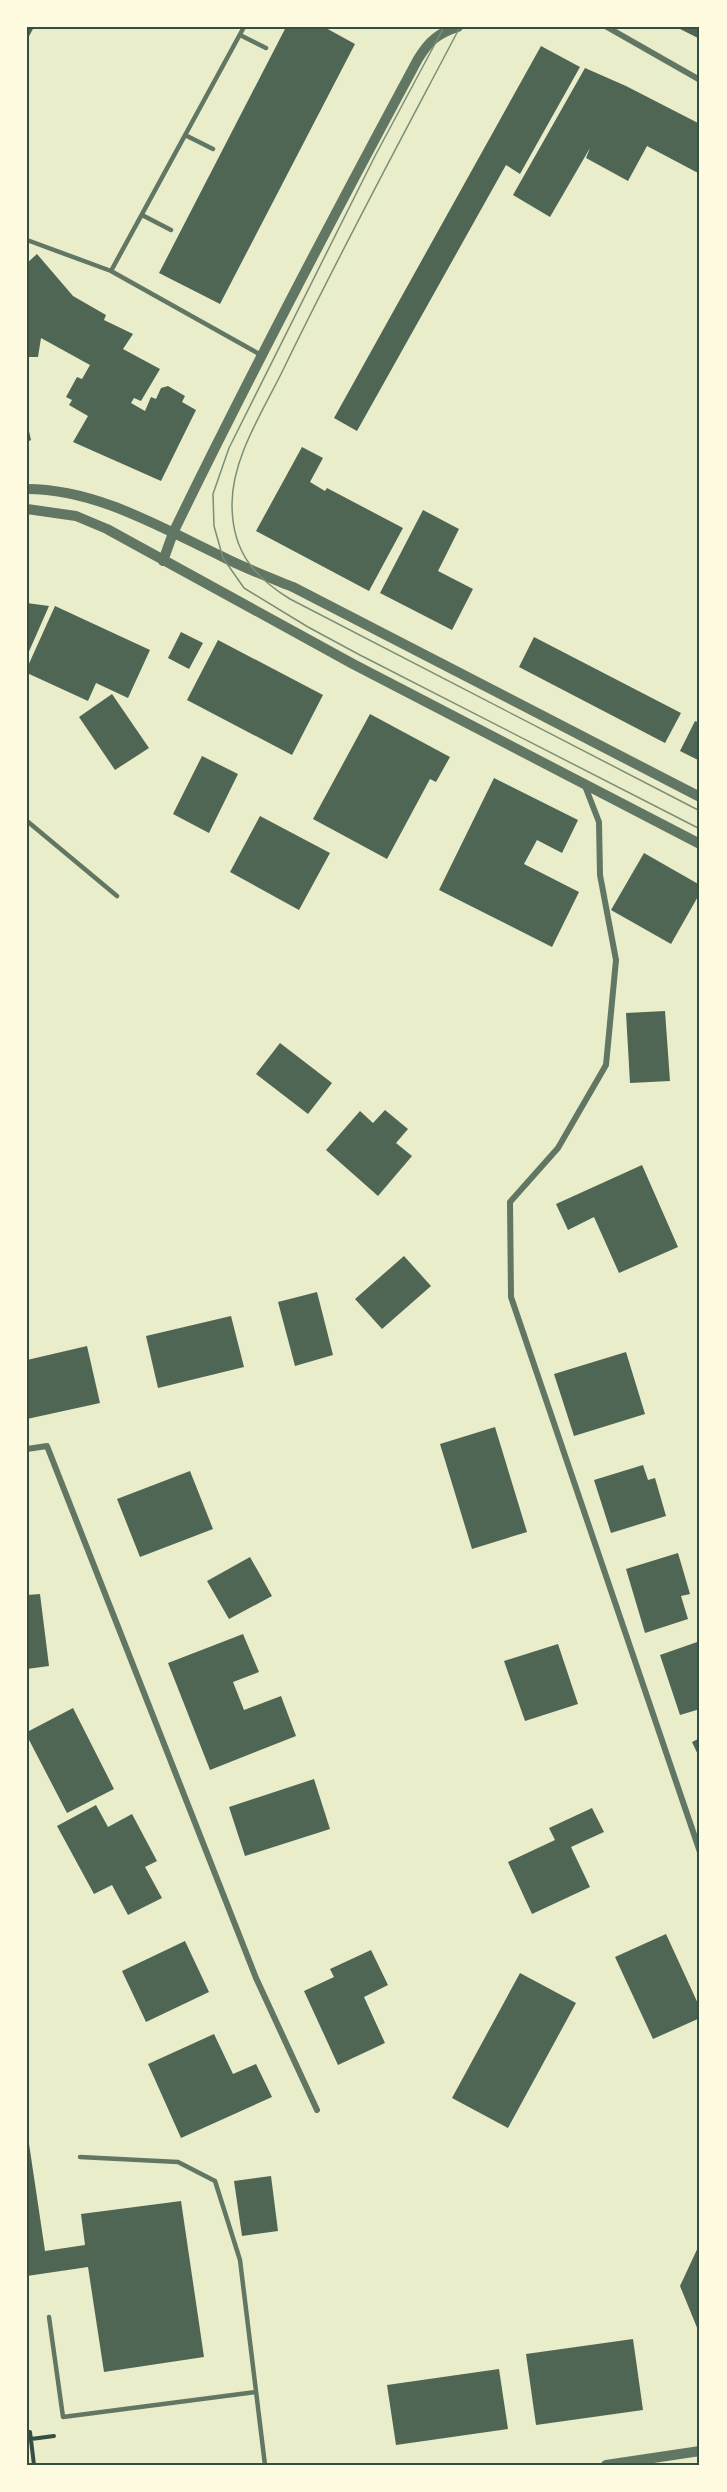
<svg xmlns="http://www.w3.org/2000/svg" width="727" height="2492" font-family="'Noto Sans',sans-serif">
  <rect width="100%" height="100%" fill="#e9edc9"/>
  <path fill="#4f6655" d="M27,27H34L27,40Z
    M286,27H324L355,44L220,304L159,273Z
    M676,27H700V39Z
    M541,46L580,67L520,174L506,165L357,431L334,418Z
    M585,68L626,86L700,124V174L647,146L628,181L586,158L590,148L550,217L513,195Z
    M37,254L73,296L106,315L104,320L133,334L123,349L160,369L141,401L134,398L131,403L145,411L151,397L156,399L161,388L168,386L185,396L182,402L196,410L161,481L73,442L88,416L69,405L72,400L66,397L77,377L82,379L90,365L41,338L38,357H29L27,359V263Z
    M27,422L31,440L27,442Z
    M302,447L323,458L310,482L325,491L327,488L403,528L369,591L256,531Z
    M423,510L459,529L438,571L473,589L452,630L380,593Z
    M27,603L49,606L27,656Z
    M55,606L150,650L128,698L96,683L88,701L27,673V668Z
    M181,632L203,643L189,669L168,658Z
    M534,637L681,713L665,743L519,667Z
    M218,640L323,695L292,755L187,700Z
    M112,694L149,748L115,770L79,717Z
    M370,714L450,757L436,782L430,779L387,859L313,819Z
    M695,721L700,723V761L680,751Z
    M202,756L238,774L209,833L173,814Z
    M494,778L578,820L562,853L537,840L524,864L579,892L552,947L439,890Z
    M260,816L330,853L299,910L230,872Z
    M644,853L700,885V893L671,944L611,910Z
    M665,1011L670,1081L630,1083L626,1013Z
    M280,1043L332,1083L308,1114L256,1074Z
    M385,1110L408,1129L396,1143L412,1156L378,1196L326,1150L360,1111L373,1123Z
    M642,1165L678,1247L619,1273L594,1217L568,1230L556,1204Z
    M404,1256L431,1286L382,1329L355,1299Z
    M317,1292L333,1355L295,1366L278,1302Z
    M231,1316L244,1367L158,1388L146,1336Z
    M87,1346L100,1403L27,1419V1360Z
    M626,1352L645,1414L574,1436L554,1374Z
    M495,1427L527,1532L472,1549L440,1444Z
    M643,1465L648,1480L655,1478L666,1516L611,1533L594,1480Z
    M190,1471L213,1529L140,1557L117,1499Z
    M678,1553L690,1594L681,1596L688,1619L645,1633L626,1569Z
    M250,1557L272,1596L229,1619L207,1581Z
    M40,1594L49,1666L27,1669V1595Z
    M243,1634L259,1672L233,1682L244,1710L281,1696L296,1736L210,1770L168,1663Z
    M700,1641V1709L680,1715L660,1655Z
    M558,1644L578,1704L525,1721L504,1661Z
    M73,1708L114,1789L67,1813L27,1736V1732Z
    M700,1738V1759L692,1742Z
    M314,1779L330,1829L245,1856L229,1807Z
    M96,1805L108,1827L132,1814L157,1861L145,1867L162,1898L128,1915L112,1885L94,1894L57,1826Z
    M592,1808L604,1832L571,1847L590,1887L532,1914L508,1862L555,1840L549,1828Z
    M666,1934L700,2008V2018L653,2039L615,1957Z
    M185,1941L209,1992L146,2022L122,1971Z
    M371,1950L388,1985L364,1997L385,2043L338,2065L304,1991L334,1977L330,1969Z
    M520,1973L576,2003L508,2128L452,2098Z
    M214,2034L233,2074L256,2064L272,2097L181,2138L148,2064Z
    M28,2137L45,2251L85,2245L81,2214L181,2201L204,2357L104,2372L88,2267L27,2276Z
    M271,2176L278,2231L242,2236L234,2181Z
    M700,2243V2335L680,2286Z
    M633,2339L643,2410L536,2425L526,2354Z
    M499,2369L508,2429L396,2445L387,2385Z"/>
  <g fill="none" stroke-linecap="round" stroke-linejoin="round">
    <path stroke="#344e41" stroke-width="4" d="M27,2432H30L34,2465
      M31,2439L54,2436"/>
    <path stroke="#617663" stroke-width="4.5" d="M244,27L111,271L261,355
      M240,35L266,48
      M185,135L213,149
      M142,215L171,230
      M27,240L111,271
      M27,821L117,896
      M80,2157L178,2162L215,2181L240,2260L265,2465
      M49,2317L63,2417L256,2392"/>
    <path stroke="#617663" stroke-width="6" d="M607,27L700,80
      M585,786L599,822L600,875L616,960L606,1065L558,1148L510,1202L511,1297L700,1852
      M27,1449L47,1446L256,1978L317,2110"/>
    <path stroke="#617663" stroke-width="10" d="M27,489C96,489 160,527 221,556C244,568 268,577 293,587L700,797
      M27,509L76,516L107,529L353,664L700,844
      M163,561L173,533C251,372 334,215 418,59C429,41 438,33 458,27
      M606,2465L700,2451"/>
    <path stroke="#7c8e77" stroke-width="1.5" d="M444,27L375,156L229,448L213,494L214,526L223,558L244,588L308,627L358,654L700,829
      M460,27C400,141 339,254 283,370C263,411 232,458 232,504C232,551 253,576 290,599L700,811"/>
  </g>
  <rect width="727" height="2492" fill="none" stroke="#fefae0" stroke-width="57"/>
  <rect x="28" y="28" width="670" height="2436" fill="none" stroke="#344e41" stroke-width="2"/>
</svg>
